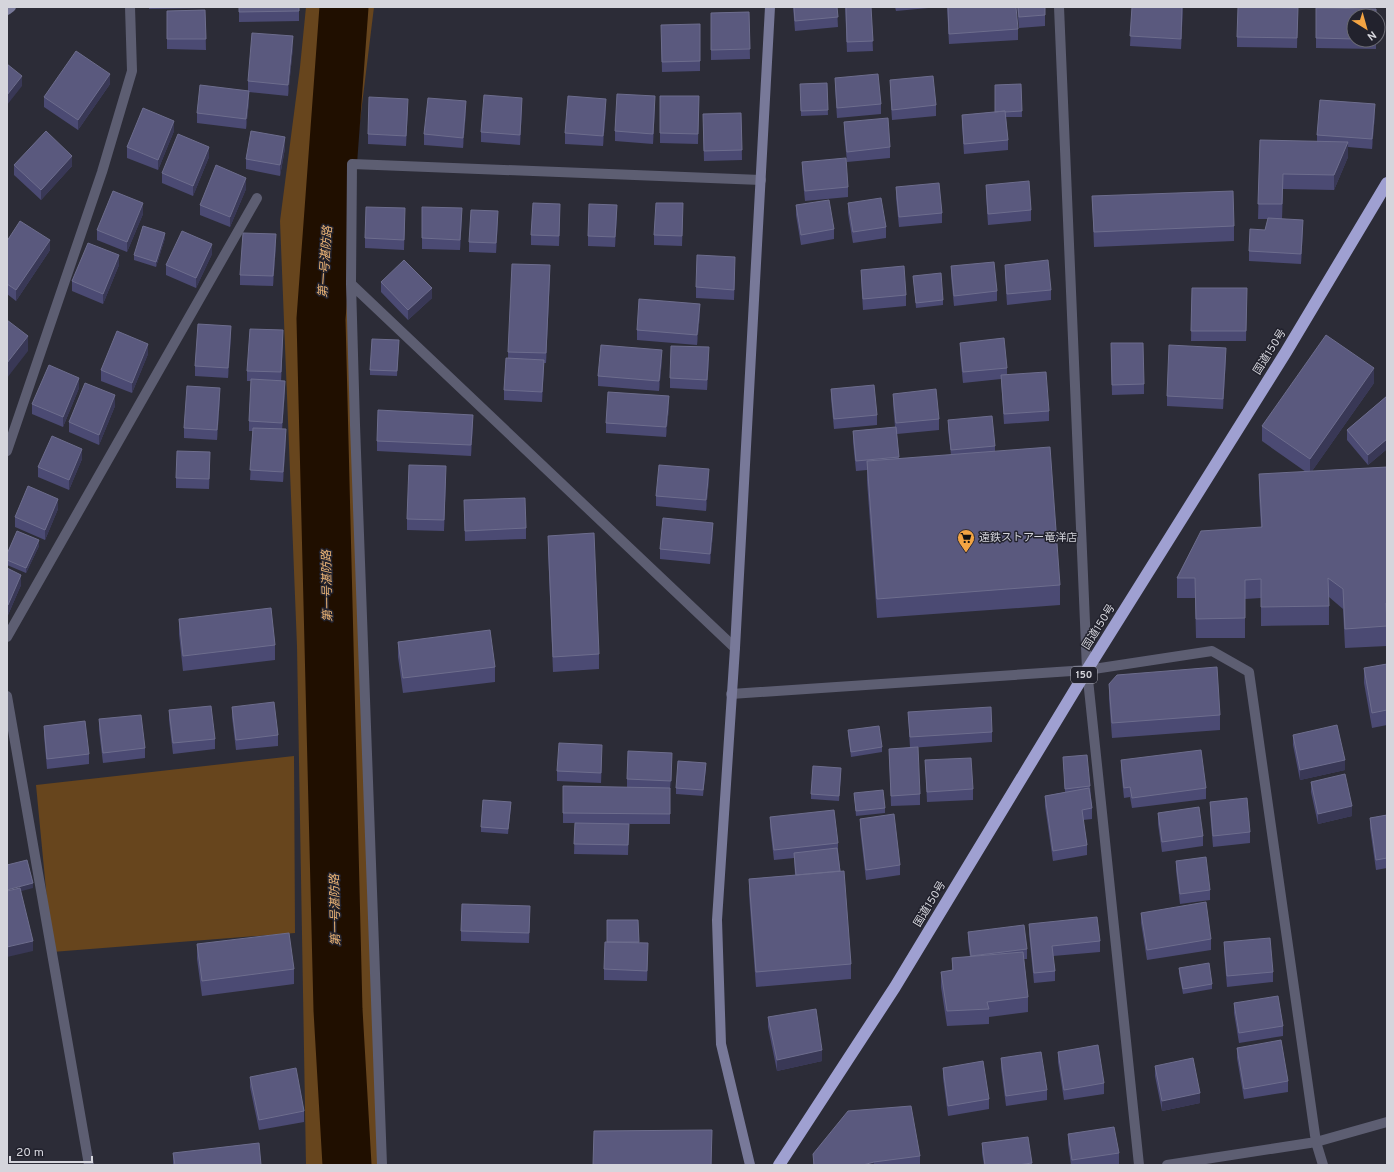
<svg xmlns="http://www.w3.org/2000/svg" width="1394" height="1172" font-family="Overpass,'Noto Sans JP',sans-serif">
  <rect width="100%" height="100%" fill="#2c2c37"/>
  <path fill="#67451d" d="M306,7H374L352,186L382,1165H306L297,646L280,221L300,67Z
    M294,756L295,933L52,952L36,785Z"/>
  <g fill="none" stroke-linecap="round" stroke-linejoin="round">
    <path stroke="#200f00" stroke-width="49" d="M344,7L321,319L338,1010L347,1165"/>
    <path stroke="#5d5e72" stroke-width="10" d="M1059,7L1087,670L1139,1165
      M351,284L735,648
      M7,451L102,172L132,71L130,7
      M7,637L257,198
      M731,694L1087,670L1212,651L1249,672L1316,1142L1323,1165
      M7,696L89,1165
      M382,1165L355,425L351,284L352,164L761,180
      M1167,1165L1316,1142L1387,1122"/>
    <path stroke="#787999" stroke-width="10" d="M7,10L11,7
      M750,1165L721,1044L717,920L735,648L770,7"/>
    <path stroke="#9fa0d1" stroke-width="12" d="M779,1165L895,987L1087,670L1286,352L1387,183"/>
  </g>
  <path fill="#4b4a73" d="M149,7H209V8L149,9Z
    M239,7H299V21L239,22Z
    M793,7H837L838,27L795,31Z
    M845,7H871L873,51L847,52Z
    M895,7H939L896,11Z
    M947,7L1018,29V40L949,44Z
    M1017,7H1045V26L1019,28Z
    M1132,7H1183L1181,49L1130,46Z
    M1298,8L1297,48L1237,47V37Z
    M1316,8L1354,16V40H1376V49L1316,48Z
    M205,10L206,50L167,49V11Z
    M749,12L750,59L711,60V13Z
    M700,24V71L662,72L661,35Z
    M293,47L288,96L249,92V101L246,129L197,123V113L248,91V81Z
    M835,78L881,104V114L837,118L835,88Z
    M890,80L936,105V116L892,120L890,90Z
    M827,83L828,115L801,116L800,84Z
    M110,84L78,130L44,107V97Z
    M1021,84L1022,117H1006L1008,140V150L964,154L962,125V115L995,112Z
    M660,96H699L698,144L660,143Z
    M655,107L653,144L615,141V131Z
    M522,108L520,145L481,142V132Z
    M408,109L406,146L368,144V134Z
    M606,109L603,146L565,144V133Z
    M466,111L463,148L424,145V134Z
    M741,113L742,160L704,161L703,124Z
    M1375,114L1372,149L1348,147V157L1334,190L1283,189L1282,219L1303,230L1301,264L1249,261V251L1265,230L1268,219H1258L1260,140L1317,142V135Z
    M844,122L890,147V158L847,162L844,132Z
    M174,131L158,170L127,158V147Z
    M285,148L280,176L246,169V159Z
    M209,157L193,196L162,183V173Z
    M802,162L848,187V197L805,201L802,172Z
    M14,165L72,166L41,200L14,175Z
    M986,185L1031,210V221L988,225L986,195Z
    M896,187L942,213V223L899,227L896,198Z
    M246,189L230,227L200,215V205Z
    M1092,196L1234,226V241L1094,247Z
    M848,203L886,227V238L853,243L848,213Z
    M796,205L834,229V239L801,245L796,215Z
    M143,214L127,252L97,240V230Z
    M560,214L559,246L531,245V235Z
    M683,214L682,246L654,245V235Z
    M617,215L615,247L588,246V236Z
    M405,218L404,250L365,248V238Z
    M462,218L460,250L422,249V238Z
    M498,221L496,253L469,252V242Z
    M165,238L156,267L134,260V255Z
    M7,241L50,250L16,301L7,294Z
    M276,245L273,286L240,285V275Z
    M212,254L196,288L166,275V265Z
    M119,265L103,304L72,291V281Z
    M1005,265L1051,290V300L1007,305L1005,275Z
    M951,266L997,291V301L954,306L951,276Z
    M735,268L734,300L696,298V287Z
    M861,270L906,295V306L863,310L861,280Z
    M550,275L546,363H544L542,402L504,400V390L508,358V352Z
    M913,276L943,300V305L916,308Z
    M381,282L432,298L408,320L381,292Z
    M1192,288H1247L1246,341H1191Z
    M700,314L697,345L637,340V330Z
    M231,336L228,378L195,376V366Z
    M283,340L281,381L285,391L282,429L286,440L283,482L250,480L253,431H249V421L251,381H247V371Z
    M399,340L397,376L370,375V370Z
    M960,343L1007,368V375L1049,411V421L1004,424L1001,379L963,383L960,353Z
    M148,354L132,393L101,381V370Z
    M1111,354L1144,384V394L1112,395Z
    M709,358L707,390L670,388V378Z
    M1226,358L1223,409L1167,406V396Z
    M662,360L659,391L598,386V376Z
    M1374,383L1312,471L1387,467V646L1345,648L1343,609L1329,597V625L1261,626V598L1245,599V638H1196L1195,598H1177V578L1261,527L1259,494V474L1306,472L1262,441V426Z
    M79,388L63,427L32,414V404Z
    M831,389L877,415V425L834,429L831,399Z
    M893,394L939,419V430L897,434L899,459L951,455L948,430V420L995,446V451L1060,585V605L877,618L867,481V470L856,471L853,442V431L895,427L893,404Z
    M1387,396V449L1368,465L1347,440V430Z
    M220,398L217,440L184,438V428Z
    M115,406L99,445L69,432V422Z
    M669,407L666,437L606,433V423Z
    M473,425L471,456L377,451V441Z
    M82,459L69,490L38,477V467Z
    M210,462L209,489L176,488V478Z
    M446,476L444,531L407,530V519Z
    M709,479L706,511L656,506V496Z
    M464,500L526,528V539L465,541Z
    M58,509L45,540L15,527V517Z
    M713,533L710,564L660,559V549Z
    M548,536L599,654V669L553,672L548,550Z
    M39,546L26,573L7,565V554Z
    M7,568L21,585L8,615H7Z
    M179,619L275,645V660L183,671L179,634Z
    M398,642L495,667V682L403,693L398,657Z
    M1387,664V725L1372,728L1364,683V668Z
    M1109,684L1220,715V730L1112,738L1109,699Z
    M232,707L278,735V746L236,750L232,717Z
    M169,710L215,739V749L173,754L169,720Z
    M908,712L992,732V742L910,748Z
    M99,719L145,748V758L103,763L99,730Z
    M44,726L89,754V764L47,769L44,736Z
    M848,730L882,747V752L851,757L848,735Z
    M1293,735L1345,770L1300,780L1293,745Z
    M889,749L920,794V805L891,806Z
    M602,755L601,783L557,781V771Z
    M1063,757L1090,786L1092,808V819L1083,820L1087,845V855L1053,861L1045,806V796L1065,792Z
    M925,760L973,789V800L927,802Z
    M1121,760L1206,788V799L1132,808L1130,797L1124,798L1121,770Z
    M672,763L670,791V824H629L628,855L574,854L575,823H563V786L627,787V779Z
    M706,768L703,796L676,794V788Z
    M841,773L839,801L811,799V794Z
    M1311,782L1352,816L1318,824L1311,792Z
    M854,793L885,808V813L856,816Z
    M1210,802L1250,832V843L1213,847L1210,812Z
    M511,807L508,834L481,832V827Z
    M1158,813L1203,836V846L1162,852L1158,824Z
    M1387,815V868L1376,870L1370,828V818Z
    M770,817L838,843V850L851,964V979L756,987L749,894V879L795,875L794,858L774,860L770,827Z
    M860,819L900,865V875L866,880L860,829Z
    M1176,861L1210,890V900L1180,904L1176,871Z
    M1141,913L1211,939V950L1147,960L1141,923Z
    M530,916L529,943L461,941V931Z
    M638,920L639,943L648,953L647,981L604,980V969L607,942Z
    M1029,924L1100,941V952L1053,956L1055,971V981L1034,983L1029,934Z
    M968,932L1027,949V959H1024L1028,997V1012L989,1017V1024L947,1026L941,987V972L952,971V958L970,957L968,942Z
    M1224,942L1273,972V982L1227,987L1224,952Z
    M197,944L294,969V984L202,996L197,959Z
    M1179,968L1212,984V989L1183,994L1179,973Z
    M1234,1003L1283,1026V1036L1239,1043L1234,1013Z
    M768,1017L822,1061L777,1071L768,1027Z
    M1237,1048L1288,1081V1092L1244,1099L1237,1058Z
    M1058,1052L1104,1083V1094L1064,1100L1058,1062Z
    M1001,1058L1047,1090V1100L1006,1106L1001,1068Z
    M1155,1066L1200,1103L1162,1111L1155,1076Z
    M943,1068L989,1099V1109L948,1116L943,1078Z
    M250,1077L304,1111V1122L259,1130L250,1087Z
    M1068,1134L1119,1153V1164L1108,1165H1071L1068,1144Z
    M982,1143L1032,1163V1165H984L982,1153Z
    M173,1153L261,1165H173Z
    M813,1154L920,1156V1165H813Z"/>
  <path fill="#393856" d="M1182,7H1183L1181,49V39Z
    M293,36V47L288,96V85Z
    M110,74V84L78,130V120Z
    M22,76V86L7,105V95Z
    M249,91V101L246,129V119Z
    M655,96V107L653,144V134Z
    M522,98V108L520,145V135Z
    M606,99V109L603,146V136Z
    M466,101V111L463,148V138Z
    M1375,104V114L1372,149V139Z
    M174,121V131L158,170V160Z
    M285,137V148L280,176V165Z
    M1348,142V157L1334,190V175Z
    M209,147V157L193,196V186Z
    M72,156V166L41,200V190Z
    M246,178V189L230,227V217Z
    M143,203V214L127,252V242Z
    M560,204V214L559,246V236Z
    M617,205V215L615,247V237Z
    M462,208V218L460,250V240Z
    M498,211V221L496,253V243Z
    M1303,220V230L1301,264V254Z
    M165,233V238L156,267V262Z
    M276,234V245L273,286V276Z
    M50,240V250L16,301V290Z
    M212,244V254L196,288V278Z
    M119,255V265L103,304V294Z
    M735,257V268L734,300V290Z
    M550,265V275L546,363V353Z
    M432,288V298L408,320V310Z
    M700,304V314L697,345V335Z
    M231,326V336L228,378V368Z
    M283,330V340L281,383V372Z
    M28,336V351L7,378V363Z
    M148,344V354L132,393V383Z
    M709,347V358L707,390V380Z
    M1226,348V358L1223,409V399Z
    M662,350V360L659,391V381Z
    M544,360V370L542,402V392Z
    M1374,368V383L1310,474V459Z
    M79,378V388L63,427V417Z
    M285,381V391L282,433V423Z
    M220,388V398L217,440V430Z
    M115,395V406L99,445V435Z
    M669,396V407L666,437V427Z
    M473,415V425L471,456V445Z
    M286,429V440L283,482V472Z
    M1387,439V449L1368,465V455Z
    M82,449V459L69,490V480Z
    M210,452V462L209,489V479Z
    M446,466V476L444,531V520Z
    M709,469V479L706,511V500Z
    M58,499V509L45,540V530Z
    M713,523V533L710,564V554Z
    M39,540V546L26,573V568Z
    M21,575V585L8,615V605Z
    M602,745V755L601,783V773Z
    M672,753V763L671,791V781Z
    M1345,760V770L1300,780V770Z
    M1352,806V816L1318,824V814Z
    M33,883V888L7,895V890Z
    M33,941V951L7,957V947Z
    M648,943V953L647,981V971Z
    M822,1050V1061L777,1071V1060Z
    M1200,1093V1103L1162,1111V1101Z
    M712,1130V1165H711Z
    M874,1162V1165H863Z"/>
  <path fill="#5a597e" stroke="#6d6d8d" d="M239,7H299V11L239,12Z
    M794,7H837L838,17L795,21Z
    M846,7H871L873,41L847,42Z
    M948,7H1016L1018,29L949,34Z
    M1018,7H1045V15L1019,17Z
    M1132,7H1182L1181,39L1130,36Z
    M1238,7L1298,8L1297,38L1237,37Z
    M1316,8L1376,9V16H1354V39L1316,38Z
    M205,10L206,39H167V11Z
    M749,12L750,49L711,50V13Z
    M700,24V61L662,62L661,25Z
    M252,33L293,36L288,85L248,81Z
    M76,51L110,74L78,120L44,97Z
    M7,64L22,76L7,95Z
    M878,74L881,104L837,108L835,78Z
    M933,76L936,105L892,110L890,80Z
    M827,83L828,110L801,111L800,84Z
    M1021,84L1022,111L1005,112V111L995,112V85Z
    M200,85L249,91L246,119L197,113Z
    M617,94L655,96L653,134L615,131Z
    M484,95L522,98L520,135L481,132Z
    M568,96L606,99L603,136L565,133Z
    M660,96H699L698,134L660,133Z
    M369,97L408,99L406,136L368,134Z
    M428,98L466,101L463,138L424,134Z
    M1320,100L1375,104L1372,139L1317,135Z
    M143,108L174,121L158,160L127,147Z
    M1005,111L1008,140L964,144L962,115Z
    M741,113L742,150L704,151L703,114Z
    M888,118L890,147L847,152L844,122Z
    M46,131L72,156L41,190L14,165Z
    M251,131L285,137L280,165L246,159Z
    M178,134L209,147L193,186L162,173Z
    M1260,140L1348,142L1334,175L1283,174L1282,204H1258Z
    M846,158L848,187L805,191L802,162Z
    M216,165L246,178L230,217L200,205Z
    M1029,181L1031,210L988,214L986,185Z
    M939,183L942,213L899,217L896,187Z
    M113,191L143,203L127,242L97,230Z
    M1233,191L1234,226L1094,232L1092,196Z
    M881,198L886,227L853,232L848,203Z
    M829,200L834,229L801,235L796,205Z
    M533,203L560,204L559,236L531,235Z
    M656,203H683L682,236L654,235Z
    M589,204L617,205L615,237L588,236Z
    M366,207L405,208L404,240L365,238Z
    M422,207L462,208L460,240L422,238Z
    M471,210L498,211L496,243L469,242Z
    M1268,218L1303,220L1301,254L1249,251L1250,229L1265,230Z
    M20,221L50,240L16,290L7,284V241Z
    M143,226L165,233L156,262L134,255Z
    M182,231L212,244L196,278L166,265Z
    M243,233L276,234L273,276L240,275Z
    M88,243L119,255L103,294L72,281Z
    M697,255L735,257L734,290L696,287Z
    M404,260L432,288L408,310L381,282Z
    M1048,260L1051,290L1007,294L1005,265Z
    M994,262L997,291L954,296L951,266Z
    M512,264L550,265L546,353L508,352Z
    M904,266L906,295L863,299L861,270Z
    M941,273L943,300L916,303L913,276Z
    M1192,288H1247L1246,331H1191Z
    M639,299L700,304L697,335L637,330Z
    M7,320L28,336L7,363Z
    M198,324L231,326L228,368L195,366Z
    M250,329L283,330L281,372L247,371Z
    M117,331L148,344L132,383L101,370Z
    M1326,335L1374,368L1310,459L1262,426Z
    M1004,338L1007,368L963,372L960,343Z
    M372,339L399,340L397,371L370,370Z
    M1111,343H1143L1144,384L1112,385Z
    M601,345L662,350L659,381L598,376Z
    M1169,345L1226,348L1223,399L1167,396Z
    M671,346L709,347L707,380L670,378Z
    M506,358L544,360L542,392L504,390Z
    M49,365L79,378L63,417L32,404Z
    M1046,372L1049,411L1004,414L1001,375Z
    M251,379L285,381L282,423L249,421Z
    M85,383L115,395L99,435L69,422Z
    M874,385L877,415L834,419L831,389Z
    M187,386L220,388L217,430L184,428Z
    M936,389L939,419L896,423L893,394Z
    M608,392L669,396L666,427L606,423Z
    M1387,396V439L1368,455L1347,430Z
    M378,410L473,415L471,445L377,441Z
    M992,416L995,446L951,450L948,420Z
    M896,427L899,457L856,461L853,431Z
    M253,428L286,429L283,472L250,470Z
    M52,436L82,449L69,480L38,467Z
    M1050,447L1060,585L877,599L867,461Z
    M177,451L210,452L209,479L176,478Z
    M409,465L446,466L444,520L407,519Z
    M659,465L709,469L706,500L656,496Z
    M1387,467V603H1386L1387,626L1345,629L1343,589L1328,578L1329,606L1261,607V579L1245,580V618L1196,619L1195,578H1177L1201,531L1262,527L1259,474Z
    M28,486L58,499L45,530L15,517Z
    M525,498L526,528L465,531L464,500Z
    M663,518L713,523L710,554L660,549Z
    M17,531L39,540L26,568L7,560V554Z
    M594,533L599,654L553,657L548,536Z
    M7,568L21,575L8,605H7Z
    M271,608L275,645L183,656L179,619Z
    M490,630L495,667L403,678L398,642Z
    M1387,664V710L1372,713L1364,668Z
    M1217,667L1220,715L1112,723L1109,684L1117,675Z
    M274,702L278,735L236,740L232,707Z
    M211,706L215,739L173,743L169,710Z
    M991,707L992,732L910,737L908,712Z
    M141,715L145,748L103,753L99,719Z
    M85,721L89,754L47,759L44,726Z
    M1337,725L1345,760L1300,770L1293,735Z
    M879,726L882,747L851,752L848,730Z
    M559,743L602,745L601,773L557,771Z
    M918,747L920,794L891,796L889,749Z
    M1201,750L1206,788L1132,798L1130,787L1124,788L1121,760Z
    M628,751L672,753L671,781L627,779Z
    M1087,755L1090,786L1065,789L1063,757Z
    M971,758L973,789L927,792L925,760Z
    M678,761L706,763L703,790L676,788Z
    M813,766L841,768L839,796L811,794Z
    M1345,774L1352,806L1318,814L1311,782Z
    M563,786L670,788V814L563,813Z
    M1089,788L1092,808L1082,810L1087,845L1053,851L1045,796Z
    M883,790L885,808L856,811L854,793Z
    M1247,798L1250,832L1213,836L1210,802Z
    M483,800L511,802L508,829L481,827Z
    M1199,807L1203,836L1162,842L1158,813Z
    M834,810L838,843L774,850L770,817Z
    M894,814L900,865L866,870L860,819Z
    M1387,815V858L1376,860L1370,818Z
    M575,823L629,824L628,845L574,844Z
    M837,848L840,871L796,875L794,853Z
    M1206,857L1210,890L1180,894L1176,861Z
    M27,860L33,883L7,890V865Z
    M844,871L851,964L756,972L749,879Z
    M20,888L33,941L7,947V891Z
    M1206,902L1211,939L1147,950L1141,913Z
    M462,904L530,906L529,933L461,931Z
    M1097,917L1100,941L1052,946L1055,971L1034,973L1029,924Z
    M607,920H638L639,942H607Z
    M1024,925L1027,949L971,956L968,932Z
    M289,933L294,969L202,981L197,944Z
    M1270,938L1273,972L1227,976L1224,942Z
    M605,942L648,943L647,971L604,969Z
    M1023,952L1028,997L987,1002L989,1009L947,1011L941,972L953,970L952,958Z
    M1209,963L1212,984L1183,989L1179,968Z
    M1278,996L1283,1026L1239,1033L1234,1003Z
    M816,1009L822,1050L777,1060L768,1017Z
    M1281,1040L1288,1081L1244,1089L1237,1048Z
    M1098,1045L1104,1083L1064,1090L1058,1052Z
    M1041,1052L1047,1090L1006,1096L1001,1058Z
    M1193,1058L1200,1093L1162,1101L1155,1066Z
    M983,1061L989,1099L948,1106L943,1068Z
    M296,1068L304,1111L259,1120L250,1077Z
    M911,1106L920,1156L874,1162L863,1165H814L813,1154L848,1111Z
    M1114,1127L1119,1153L1072,1160L1068,1134Z
    M712,1130L711,1165H593L594,1131Z
    M1028,1137L1032,1163L1018,1165H985L982,1143Z
    M259,1143L261,1165H175L173,1153Z"/>
  <defs>
    <symbol id="supermarket-pin" viewBox="-11 -11 22 30"><path d="M0 17L-7.5 6A9.5 9.5 0 1 1 7.5 6Z" fill="#f3a443" stroke="#22222d"/><path d="M-6-5.5h2.5l.6 2H6L4.5 2H-2.5L-4.4-4H-6ZM-1.5 3.2a1.3 1.3 0 1 0 .1 0ZM3 3.2a1.3 1.3 0 1 0 .1 0Z" fill="#111"/></symbol>
  </defs>
  <g fill-rule="evenodd">
    <use href="#supermarket-pin" x="956" y="528" width="20" height="27"/>
  </g>
  <g text-anchor="middle" dominant-baseline="central" stroke-width="3" stroke-linejoin="round" paint-order="stroke">
    <rect fill="#22222d" stroke="#9f9fa8" stroke-width="1" x="1071" y="667" width="26" height="16" rx="3"/>
    <g font-size="10" font-weight="bold" fill="#d5d5dc">
      <text x="1084" y="675">150</text>
    </g>
    <g font-size="11" fill="#d5d5dc" stroke="#22222d">
      <text transform="translate(1270 352) rotate(-58)">国道150号</text>
      <text transform="translate(1099 627) rotate(-58)">国道150号</text>
      <text transform="translate(930 904) rotate(-59)">国道150号</text>
    </g>
    <g font-size="11" fill="#d5d5dc" stroke="#22222d" text-anchor="start">
      <text x="979" y="538">遠鉄ストアー竜洋店</text>
    </g>
    <g font-size="12" font-style="italic" fill="#ecb476" stroke="#22222d">
      <text transform="translate(326 262) rotate(-86)">第一号湛防路</text>
      <text transform="translate(328 586) rotate(-91)">第一号湛防路</text>
      <text transform="translate(336 910) rotate(-91)">第一号湛防路</text>
    </g>
  </g>
  <rect width="1394" height="1172" fill="none" stroke="#d5d5dc" stroke-width="16"/>
  <g transform="translate(1366 28) rotate(143)"><circle r="19" fill="#22222d" stroke="#6a6a73"/>
  <path d="M0-3L7 15L0 10L-7 15Z" fill="#f3a443"/>
  <text y="-6" font-size="11" font-weight="bold" text-anchor="middle" fill="#d5d5dc">N</text>
  </g>
  <path d="M10 1156v6h82v-6" fill="none" stroke="#d5d5dc" stroke-width="2"/>
  <text x="16" y="1156" font-size="12" fill="#d5d5dc" stroke="#22222d" stroke-width="3" paint-order="stroke">20 m</text>
</svg>
